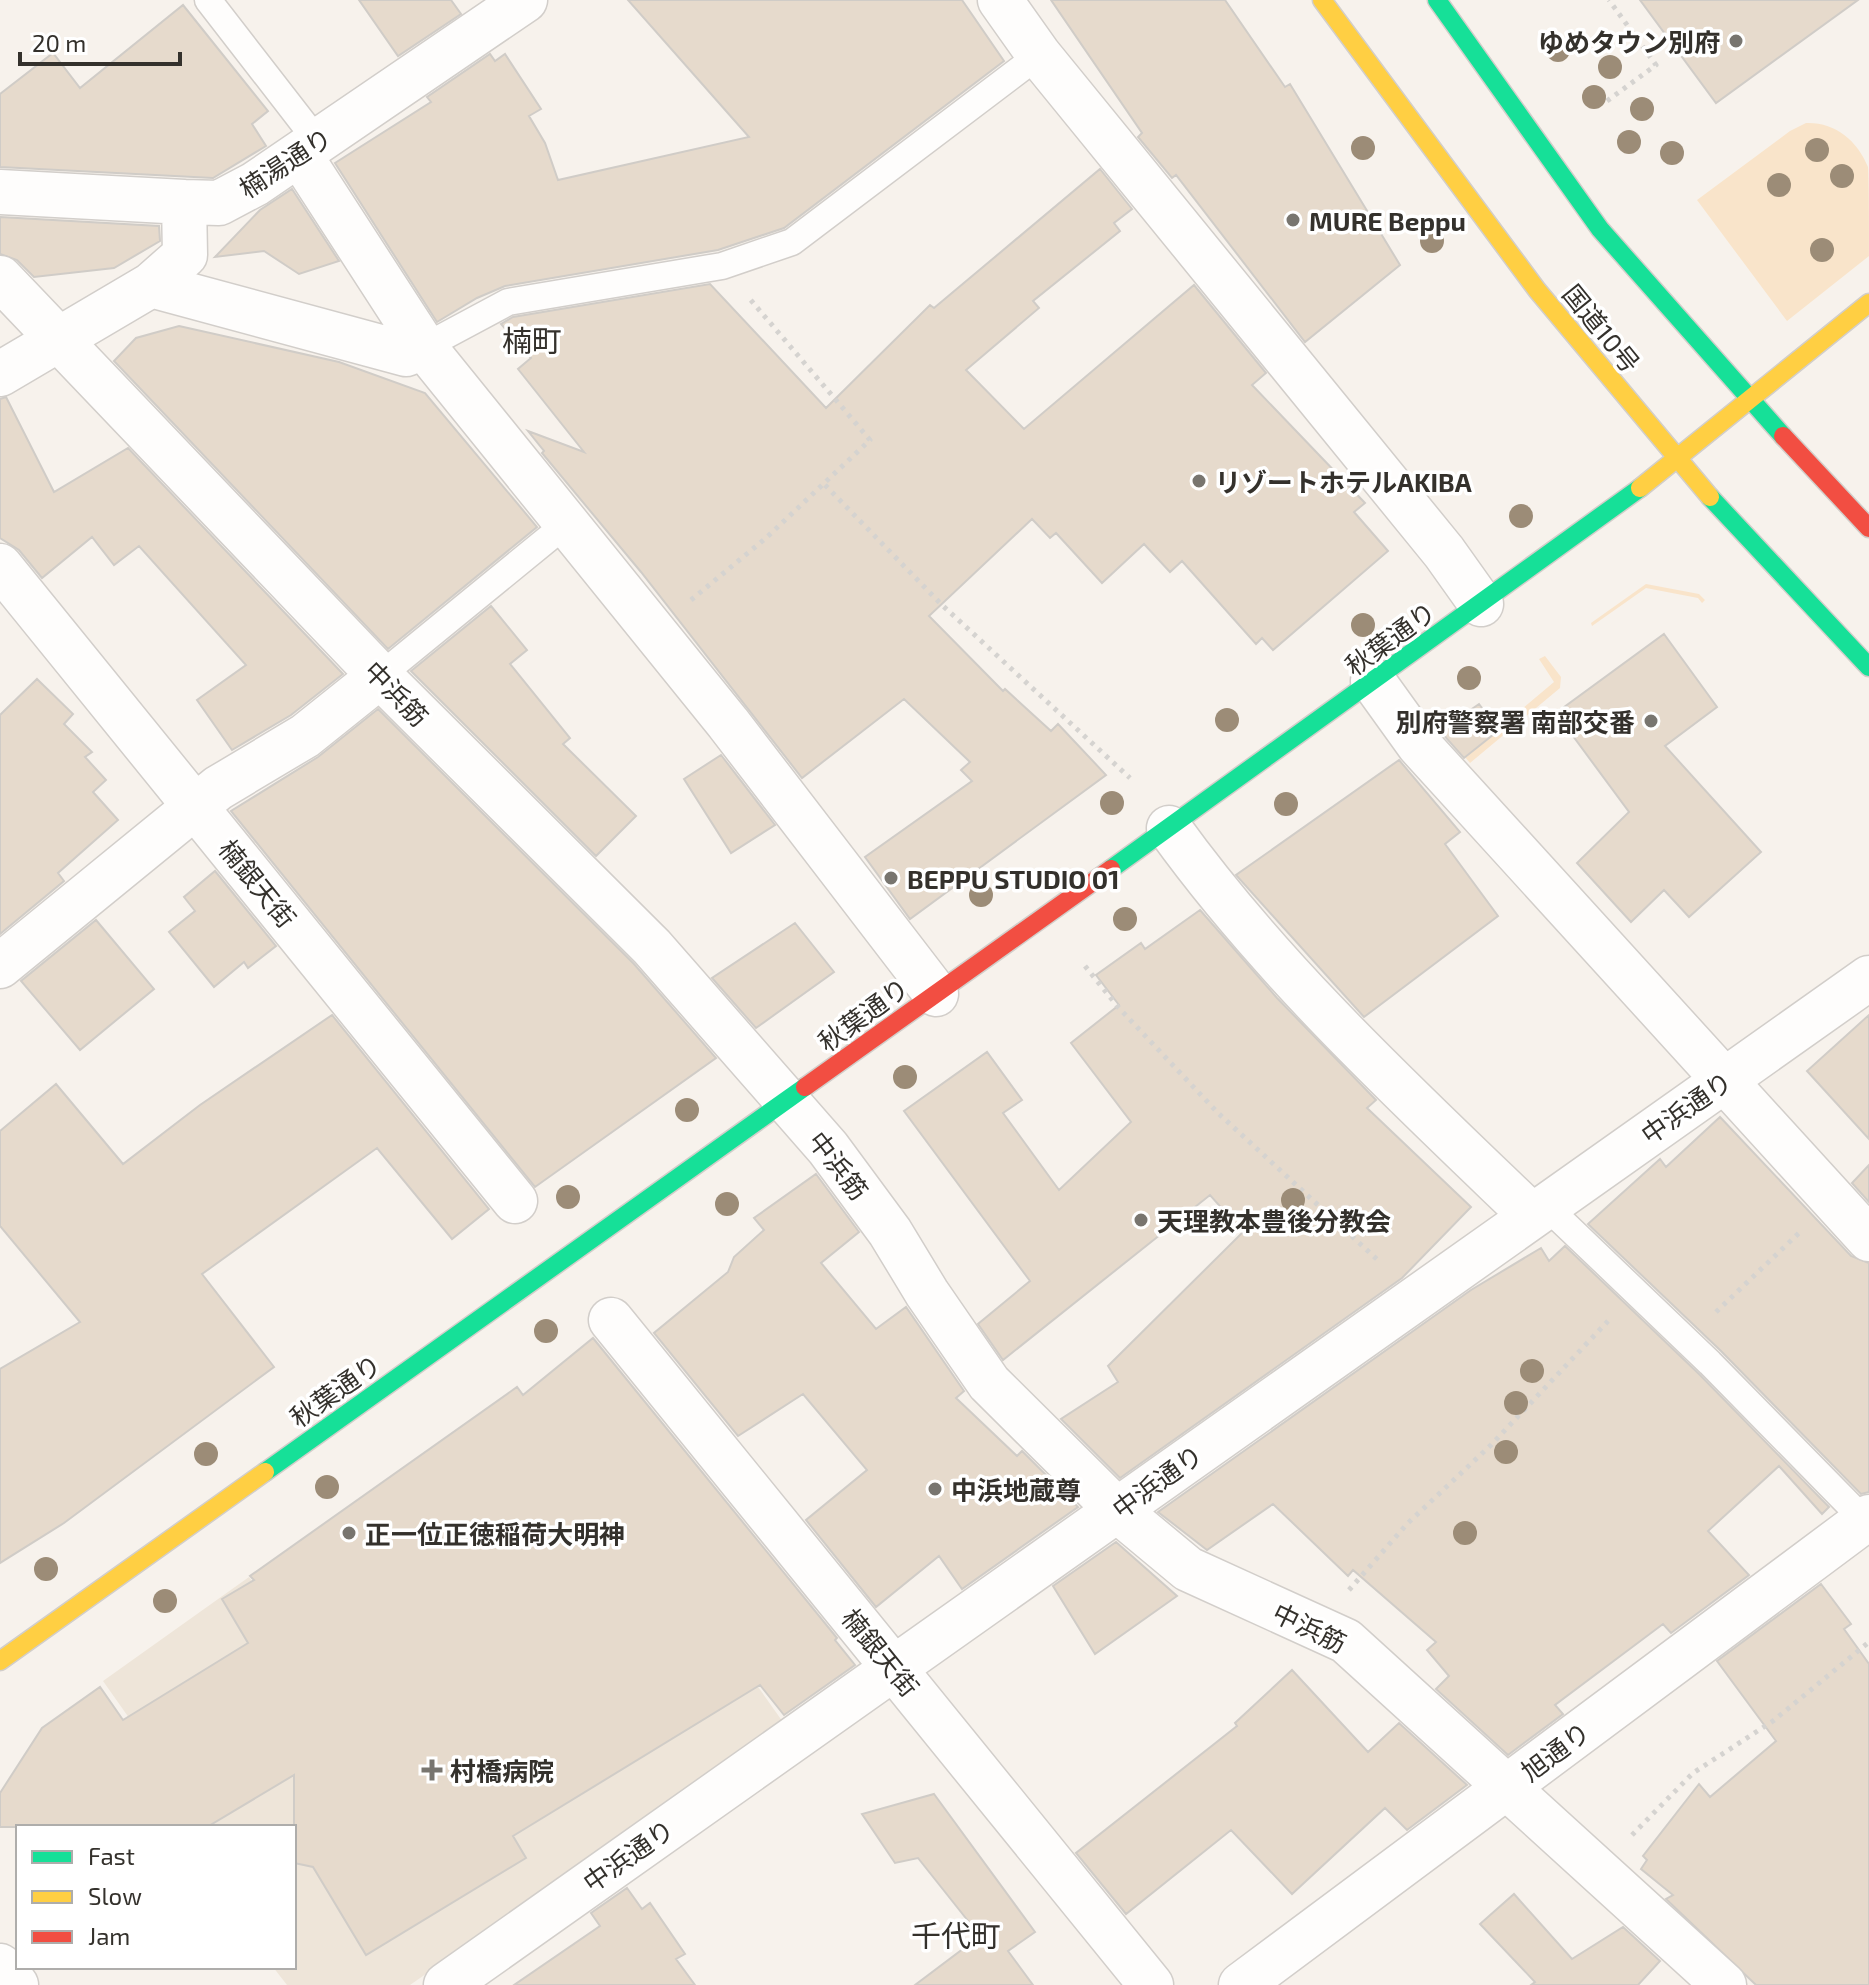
<svg xmlns="http://www.w3.org/2000/svg" width="1869" height="1985" font-family="'Exo 2','Noto Sans JP',sans-serif">
  <rect width="100%" height="100%" fill="#f7f2ec"/>
  <path fill="#eee5d9" d="M249,1577L304,1654L744,1667L785,1725L410,1985H287L273,1967H294V1827H165L158,1759L103,1681Z"/>
  <path fill="#f9e4ca" d="M1806,123C1835,122 1857,140 1868,167C1869,181 1869,237 1869,256L1787,321L1697,200L1790,131Z
    M1646,584L1699,594L1705,600L1702,603L1698,598L1646,588L1592,626L1591,623Z
    M1545,656L1561,677L1560,688L1470,763L1465,757L1554,682L1539,659Z"/>
  <path fill="#e6dacc" stroke="#d0ccc7" stroke-width="2" d="M359,0H451L461,14L398,56Z
    M628,0H962L1004,61L784,228L718,250L505,286L477,298L437,322L335,163L431,102L427,97L490,54L495,61L505,54L541,109L529,116L545,143L558,180L749,137Z
    M1051,0H1225L1285,87L1290,84L1400,265L1305,342L1176,175L1172,178L1138,137L1142,133Z
    M1640,0H1858L1716,103Z
    M183,5L268,111L252,124L266,146L213,178L0,167V94L53,53L80,88Z
    M1100,169L1132,209L1114,223L1120,231L1033,301L1039,308L966,370L1024,429L1194,285L1266,373L1252,385L1365,503L1354,512L1388,551L1273,650L1262,638L1256,644L1182,561L1170,572L1144,544L1102,583L1056,533L1050,538L1032,519L929,616L1003,691L1005,689L1051,731L1058,724L1106,775L910,919L865,857L972,781L961,770L970,762L904,699L802,778L641,572L542,453L544,451L528,431L584,452L518,369L531,358L501,324L513,317L710,284L826,408L930,305L934,308Z
    M292,189L339,261L299,274L264,251L215,257L260,210Z
    M0,217L159,226L160,241L114,268L34,277L17,260L0,254Z
    M179,326L339,362L425,393L537,527L388,649L114,361L136,338Z
    M6,397L54,492L128,448L343,674L291,715L232,750L197,700L246,665L139,546L114,565L92,537L42,578L19,550L0,538V399Z
    M491,606L527,650L510,664L570,738L563,744L636,816L596,856L411,671Z
    M1664,634L1717,707L1665,746L1761,852L1689,917L1664,890L1631,922L1577,863L1629,812L1556,713Z
    M37,679L73,714L64,724L92,752L85,757L106,780L93,792L118,820L58,873L64,881L0,934V715Z
    M1479,704L1499,730L1464,758L1440,731Z
    M378,709L634,964L716,1058L535,1187L231,811L318,757Z
    M721,755L775,825L731,853L684,779Z
    M1399,760L1460,832L1445,844L1498,916L1364,1017L1236,875Z
    M215,871L276,946L248,968L244,962L214,987L169,932L195,911L184,897Z
    M1200,910L1277,998L1376,1100L1367,1108L1471,1207L1402,1278L1120,1478L1061,1419L1118,1382L1108,1366L1243,1232L1210,1195L1003,1360L978,1324L1030,1281L904,1111L987,1052L1022,1100L1003,1113L1059,1190L1131,1122L1071,1043L1119,1005L1096,975L1141,943L1145,949Z
    M96,920L154,989L80,1050L21,981Z
    M795,923L834,972L756,1028L712,978Z
    M332,1015L489,1209L452,1239L377,1148L202,1274L274,1367L64,1523L0,1563V1369L80,1322L0,1226V1131L56,1084L123,1164L200,1105Z
    M1869,1015V1139L1807,1071Z
    M1720,1117L1851,1256L1869,1263V1492L1861,1494L1721,1351L1588,1224L1660,1159L1666,1167Z
    M1869,1165V1202L1852,1183Z
    M816,1174L859,1232L821,1263L876,1329L906,1307L964,1391L956,1398L1017,1456L1022,1451L1078,1507L962,1589L939,1556L876,1607L806,1520L867,1470L803,1394L738,1436L654,1333L728,1272L734,1257L764,1230L754,1218Z
    M1565,1246L1699,1374L1829,1507L1822,1514L1779,1466L1708,1531L1749,1575L1671,1633L1663,1624L1555,1705L1563,1714L1508,1755L1436,1689L1449,1676L1427,1650L1436,1642L1353,1570L1348,1576L1273,1504L1207,1550L1158,1512L1471,1290L1541,1248L1549,1261Z
    M593,1338L837,1638L835,1640L855,1665L784,1715L760,1685L513,1836L526,1858L366,1955L313,1867L294,1863V1775L207,1827H0V1793L42,1728L100,1687L123,1720L248,1643L222,1599L254,1580L250,1576L517,1387L523,1395Z
    M1116,1542L1177,1596L1095,1654L1053,1586Z
    M1821,1584L1851,1624L1844,1629L1869,1664V1985H1756L1666,1899L1673,1895L1641,1869L1647,1860L1643,1856L1699,1784L1710,1797L1776,1741L1717,1661Z
    M1292,1670L1368,1752L1399,1723L1467,1785L1407,1830L1385,1808L1292,1894L1231,1830L1126,1914L1076,1853L1237,1726L1235,1723Z
    M934,1794L1035,1932L1008,1951L1033,1985H915L980,1936L918,1858L895,1863L862,1814Z
    M627,1888L642,1909L650,1903L685,1954L676,1959L695,1985H514L600,1926L591,1913Z
    M1514,1894L1572,1959L1623,1927L1660,1961L1638,1985H1531L1535,1982L1480,1924Z"/>
  <g fill="none" stroke-linecap="round" stroke-linejoin="round">
    <defs>
      <path id="lane" d="M208,0L318,142
        M424,347L508,302L722,266L792,242L1039,55
        M380,676L566,524
        M1546,1206L1710,1363L1869,1525"/>
      <path id="street" d="M1000,0L1039,55L1444,552L1481,604
        M299,154L424,347
        M0,192L184,202
        M0,278L380,676L652,947L828,1148L890,1232L927,1293L989,1383L1117,1510L1188,1569L1346,1641L1724,1985
        M151,285L406,354L424,347L728,723L936,994
        M0,374L151,285L185,255L184,202L219,203L255,184L525,0
        M0,566L515,1201
        M1373,681L1419,745L1869,1239
        M1169,828C1272,971 1405,1094 1532,1216
        M0,966L218,788L305,736L380,676
        M611,1320L1151,1985
        M0,1966L16,1985
        M446,1985L1869,978
        M1241,1985L1869,1517"/>
      <path id="fast" d="M1437,0L1600,229L1783,436
        M1710,497L1869,667
        M1111,869L1640,488
        M265,1472L805,1087"/>
      <path id="slow" d="M1322,0L1537,290L1710,497
        M1640,488L1869,303
        M0,1661L265,1472"/>
      <path id="jam" d="M1783,436L1869,528
        M805,1087L1111,869"/>
    </defs>
    <use href="#lane" stroke="#d2ceca" stroke-width="29"/>
    <use href="#street" stroke="#d2ceca" stroke-width="47"/>
    <use href="#fast" stroke="#d2ceca" stroke-width="21"/>
    <use href="#slow" stroke="#d2ceca" stroke-width="21"/>
    <use href="#jam" stroke="#d2ceca" stroke-width="21"/>
    <path stroke="#d5d3d0" stroke-width="5" stroke-dasharray="4 6" stroke-linecap="butt" d="M1607,101L1656,65L1609,0
      M825,485L941,604L1130,778
      M691,600L766,538L870,440L749,298
      M1085,966L1118,1007L1218,1113L1381,1263
      M1716,1312L1799,1233
      M1349,1590L1408,1523L1491,1445L1608,1321
      M1632,1835L1693,1773L1773,1721L1869,1642"/>
    <use href="#lane" stroke="#fefdfc" stroke-width="26"/>
    <use href="#street" stroke="#fefdfc" stroke-width="44"/>
    <use href="#fast" stroke="#16e098" stroke-width="18"/>
    <use href="#slow" stroke="#ffcf43" stroke-width="18"/>
    <use href="#jam" stroke="#f24e42" stroke-width="18"/>
  </g>
  <g fill="#9c8c77">
    <circle cx="1558" cy="50" r="12"/>
    <circle cx="1610" cy="67" r="12"/>
    <circle cx="1594" cy="97" r="12"/>
    <circle cx="1642" cy="109" r="12"/>
    <circle cx="1629" cy="142" r="12"/>
    <circle cx="1363" cy="148" r="12"/>
    <circle cx="1817" cy="150" r="12"/>
    <circle cx="1672" cy="153" r="12"/>
    <circle cx="1842" cy="176" r="12"/>
    <circle cx="1779" cy="185" r="12"/>
    <circle cx="1432" cy="241" r="12"/>
    <circle cx="1822" cy="250" r="12"/>
    <circle cx="1521" cy="516" r="12"/>
    <circle cx="1363" cy="625" r="12"/>
    <circle cx="1469" cy="678" r="12"/>
    <circle cx="1227" cy="720" r="12"/>
    <circle cx="1112" cy="803" r="12"/>
    <circle cx="1286" cy="804" r="12"/>
    <circle cx="981" cy="895" r="12"/>
    <circle cx="1125" cy="919" r="12"/>
    <circle cx="905" cy="1077" r="12"/>
    <circle cx="687" cy="1110" r="12"/>
    <circle cx="568" cy="1197" r="12"/>
    <circle cx="1293" cy="1200" r="12"/>
    <circle cx="727" cy="1204" r="12"/>
    <circle cx="546" cy="1331" r="12"/>
    <circle cx="1532" cy="1371" r="12"/>
    <circle cx="1516" cy="1403" r="12"/>
    <circle cx="1506" cy="1452" r="12"/>
    <circle cx="206" cy="1454" r="12"/>
    <circle cx="327" cy="1487" r="12"/>
    <circle cx="1465" cy="1533" r="12"/>
    <circle cx="46" cy="1569" r="12"/>
    <circle cx="165" cy="1601" r="12"/>
  </g>
  <g fill="#78756f" stroke="#fff" stroke-width="3">
    <circle cx="1736" cy="41" r="8"/>
    <circle cx="1293" cy="220" r="8"/>
    <circle cx="1199" cy="481" r="8"/>
    <circle cx="1651" cy="721" r="8"/>
    <circle cx="891" cy="878" r="8"/>
    <circle cx="1141" cy="1220" r="8"/>
    <circle cx="935" cy="1489" r="8"/>
    <circle cx="349" cy="1533" r="8"/>
    <path d="M428 1758h8v8h8v8h-8v8h-8v-8h-8v-8h8z"/>
  </g>
  <g text-anchor="middle" dominant-baseline="central" stroke-width="7" stroke-linejoin="round" paint-order="stroke">
    <g font-size="26" font-weight="bold" fill="#34312c" stroke="#fff" text-anchor="start">
      <text x="1720" y="41" text-anchor="end">ゆめタウン別府</text>
      <text x="1309" y="220">MURE Beppu</text>
      <text x="1215" y="481">リゾートホテルAKIBA</text>
      <text x="1635" y="721" text-anchor="end">別府警察署 南部交番</text>
      <text x="907" y="878">BEPPU STUDIO 01</text>
      <text x="1157" y="1220">天理教本豊後分教会</text>
      <text x="951" y="1489">中浜地蔵尊</text>
      <text x="365" y="1533">正一位正徳稲荷大明神</text>
      <text x="450" y="1770">村橋病院</text>
    </g>
    <g font-size="26" fill="#34312c" stroke="#fff">
      <text transform="translate(285 162) rotate(-33)">楠湯通り</text>
      <text transform="translate(1602 328) rotate(51)">国道10号</text>
      <text transform="translate(1390 638) rotate(-36)">秋葉通り</text>
      <text transform="translate(397 693) rotate(46)">中浜筋</text>
      <text transform="translate(258 883) rotate(51)">楠銀天街</text>
      <text transform="translate(863 1014) rotate(-36)">秋葉通り</text>
      <text transform="translate(1686 1107) rotate(-35)">中浜通り</text>
      <text transform="translate(839 1165) rotate(52)">中浜筋</text>
      <text transform="translate(335 1390) rotate(-35)">秋葉通り</text>
      <text transform="translate(1157 1481) rotate(-36)">中浜通り</text>
      <text transform="translate(1310 1627) rotate(26)">中浜筋</text>
      <text transform="translate(881 1652) rotate(51)">楠銀天街</text>
      <text transform="translate(1555 1751) rotate(-37)">旭通り</text>
      <text transform="translate(628 1855) rotate(-35)">中浜通り</text>
    </g>
    <g font-size="30" fill="#34312c" stroke="#fff">
      <text x="532" y="340">楠町</text>
      <text x="956" y="1935">千代町</text>
    </g>
  </g>
  <rect x="16" y="1825" width="280" height="144" fill="#ffffff" stroke="#aeadab" stroke-width="2"/>
  <rect x="32" y="1851" width="40" height="12" fill="#16e098" stroke="#aeadab" stroke-width="2"/>
  <text x="88" y="1865" font-size="24" fill="#34312c">Fast</text>
  <rect x="32" y="1891" width="40" height="12" fill="#ffcf43" stroke="#aeadab" stroke-width="2"/>
  <text x="88" y="1905" font-size="24" fill="#34312c">Slow</text>
  <rect x="32" y="1931" width="40" height="12" fill="#f24e42" stroke="#aeadab" stroke-width="2"/>
  <text x="88" y="1945" font-size="24" fill="#34312c">Jam</text>
  <path d="M20 52v12h160v-12" fill="none" stroke="#34312c" stroke-width="4"/>
  <text x="32" y="52" font-size="24" fill="#34312c" stroke="#ffffff" stroke-width="6" paint-order="stroke">20 m</text>
</svg>
